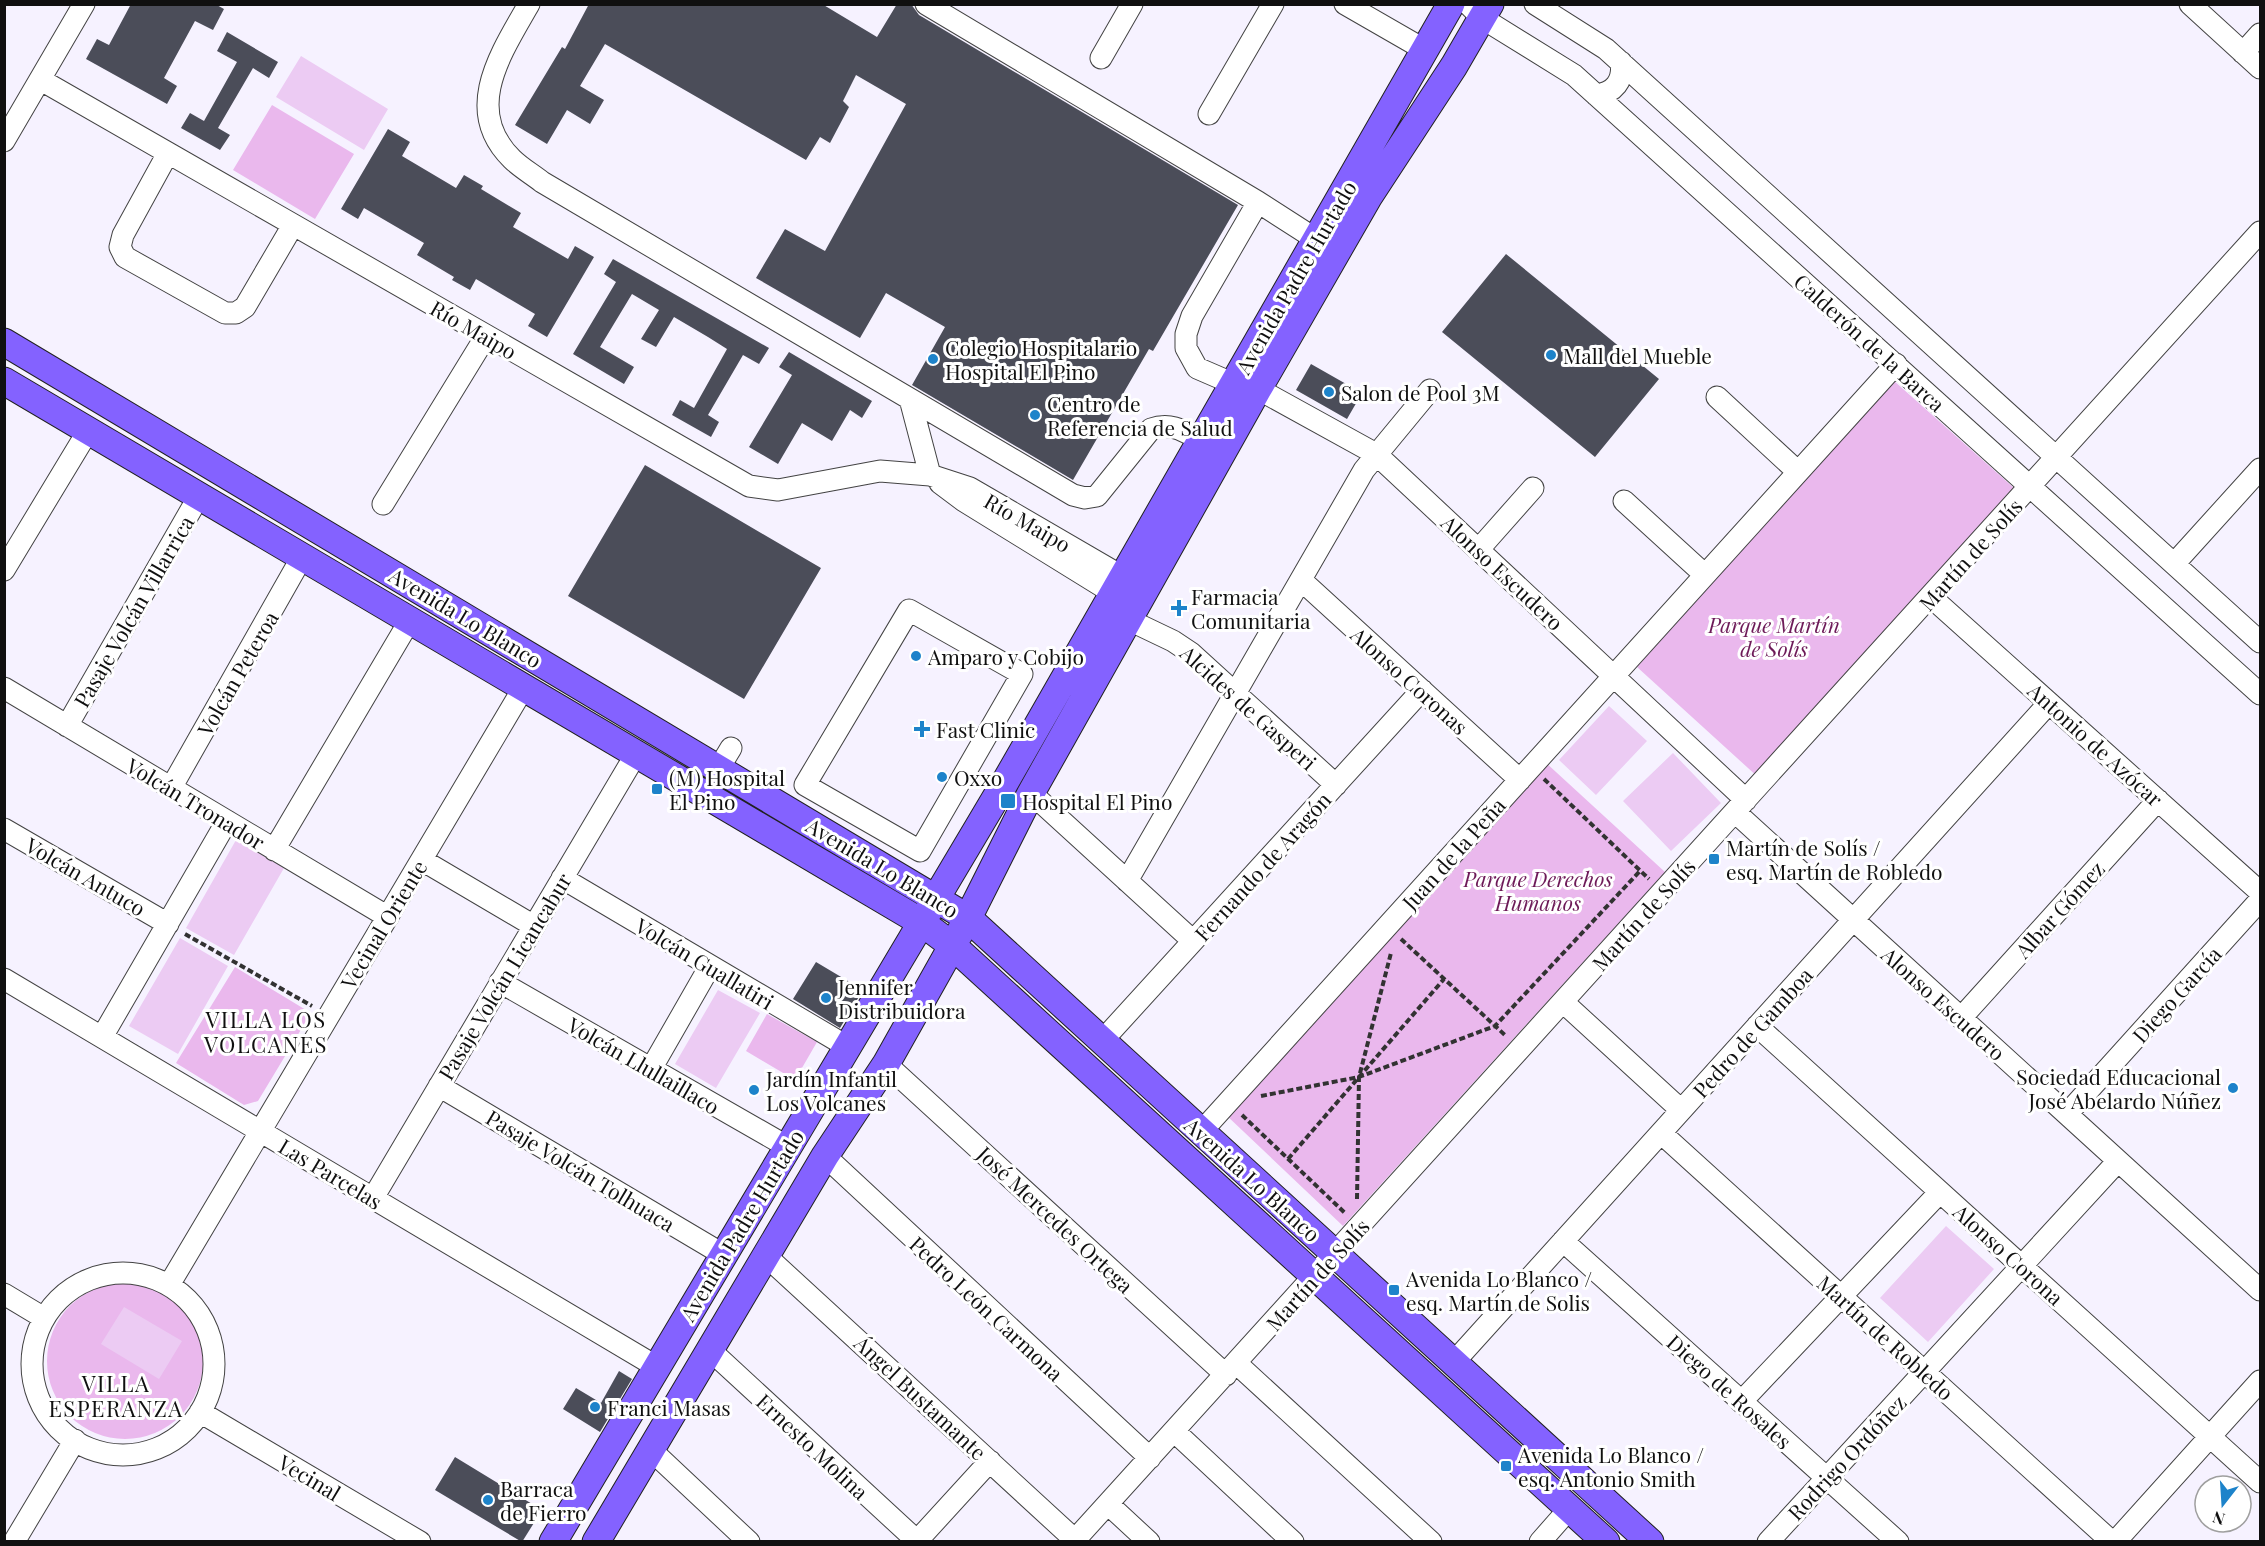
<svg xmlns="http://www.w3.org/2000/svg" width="2265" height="1546" font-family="'Playfair Display',serif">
  <rect width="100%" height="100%" fill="#f6f2ff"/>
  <path fill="#eab8ed" d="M272,105L354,154L315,219L233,170Z
    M1893,380L2014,488L1759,778L1637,667Z
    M1544,761L1665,872L1343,1226L1225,1114Z
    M235,967L311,1013L258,1101L244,1105L176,1063Z
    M767,1014L817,1042L795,1080L746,1051Z
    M47 1361a78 78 0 1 1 156 0a78 78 0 1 1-156 0Z"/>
  <path fill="#eccbf3" d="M301,56L388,109L364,150L276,97Z
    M1609,706L1647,741L1596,795L1559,760Z
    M1673,753L1721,803L1671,851L1623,801Z
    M236,840L284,868L234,955L186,928Z
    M180,938L228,966L178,1054L129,1026Z
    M718,990L760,1013L716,1088L675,1064Z
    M1946,1226L1994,1269L1928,1342L1880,1298Z
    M124,1307L182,1341L159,1379L101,1344Z"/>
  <path fill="#4b4d59" d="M131,4H215L224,9L213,30L195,21L164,78L177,86L167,104L86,59L97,39L109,45Z
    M589,4H822L877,37L897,4H911L919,15L1238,205L1153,351L1149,349L1073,480L912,385L945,327L886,293L860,338L756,278L785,229L825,251L906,104L856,75L843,101L849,107L830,143L820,137L806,160L605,44L580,86L604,100L590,124L567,110L547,144L515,125L562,47L565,49Z
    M227,32L278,62L269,78L253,68L218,128L230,135L220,150L181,128L190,113L204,121L237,62L217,51Z
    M388,129L410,142L402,156L456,188L464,175L483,186L481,189L521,213L513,227L568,259L575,246L594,257L547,337L528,326L535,314L476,279L470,290L452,280L454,277L417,255L424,243L364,208L358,219L341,209Z
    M1506,254L1659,379L1595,457L1442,332Z
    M613,259L769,348L759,364L743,355L708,415L719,422L711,437L672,415L680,400L694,408L727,349L708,337L674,317L656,347L641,339L659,310L632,294L600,347L634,367L624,384L573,354L616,282L604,274Z
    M789,352L872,401L862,418L850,410L832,441L802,423L778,464L749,447L792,375L779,367Z
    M1311,364L1362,393L1347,419L1296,390Z
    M645,465L821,568L744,699L568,596Z
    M816,962L863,990L840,1028L793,999Z
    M619,1371L632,1379L600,1432L563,1409L576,1388L601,1403Z
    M455,1457L542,1510L522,1542L435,1490Z"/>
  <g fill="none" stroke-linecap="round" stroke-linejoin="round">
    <defs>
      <path id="minor" d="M529,4C501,53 462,110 512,159C521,168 532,174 542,182L1073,495L1085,498L1097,496L1151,429C1171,422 1184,431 1201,440
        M926,4L1258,202L1328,247
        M1345,4L1425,50
        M1468,4L1482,18L1574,75L2260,694
        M1535,4L1606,49L2260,642
        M2190,4L2260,68
        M2243,53L2260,34
        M1101,58L1132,4
        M41,80L749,486L778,490L880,471L930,475L970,488L1123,577
        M1596,95C1614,93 1624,81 1621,62
        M1209,114L1273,4
        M4,141L84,4
        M168,153L123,235L120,247L125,257L225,313H236L245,307L293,225
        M1258,202L1192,316L1186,334V348L1197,368L1234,384L1258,389L1376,454L1746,800
        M1717,397L1798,472
        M910,399L930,475
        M940,483L964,501L1113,593
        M1624,501L1705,575
        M383,504L486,336
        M1479,549L1533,488
        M2174,564L2260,469
        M4,570L88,431
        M1301,580L1520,780
        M1931,597L2260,892
        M909,610L1022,674L920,851L805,785Z
        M1127,619L1173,641L1191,653L1336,785
        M4,688L388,917
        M67,726L199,496
        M719,768L731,748
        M171,788L302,557
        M1031,793L1193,941
        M1735,812L2260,1290
        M4,829L168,924
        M274,850L410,620
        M422,860L534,926
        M562,878L848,1047
        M1127,881L1364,470L1430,390
        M4,979L657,1367
        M500,982L788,1147
        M1563,1002L1681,1110
        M1961,1018L2158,800
        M1757,1026L2260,1482
        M102,1037L227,821
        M1102,1041L1422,690
        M886,1064L1226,1375
        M651,1069L710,966
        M439,1086L724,1255
        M2067,1114L2260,900
        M1201,1132L1896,364
        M1661,1133L2112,1542
        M825,1156L1150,1458
        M373,1198L636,754
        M1563,1241L1898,1542
        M766,1256L1075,1540
        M32 1364a91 91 0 1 1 182 0a91 91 0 1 1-182 0Z
        M169,1285L524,687
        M4,1294L44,1318
        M710,1350L917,1541
        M1454,1362L2049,703
        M1236,1363L1431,1542
        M1741,1402L1940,1192
        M200,1412L420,1542
        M1174,1431L1293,1542
        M651,1450L749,1542
        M1108,1504L1149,1542
        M14,1542L75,1440
        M916,1542L990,1461
        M1073,1542L2260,232
        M1540,1542L1569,1509
        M1768,1542L2118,1161
        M2115,1542L2260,1381"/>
      <path id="major" d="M4,342L968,918L1650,1542
        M4,381L921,922L953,946L1606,1542
        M553,1542L1004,784L1451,4
        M596,1542L825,1156L886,1064L968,918L1031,793L1258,389L1369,196L1454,66L1490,4"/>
    </defs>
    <use href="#minor" stroke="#434343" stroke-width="23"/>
    <use href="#major" stroke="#212121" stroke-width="29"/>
    <path stroke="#323232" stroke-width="4" stroke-dasharray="6 3" stroke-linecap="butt" d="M1544,779L1649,879
      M185,934L312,1006
      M1401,939L1506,1036
      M1261,1096L1359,1077L1495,1026L1640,871
      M1242,1115L1345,1213
      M1288,1159L1444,979
      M1357,1199L1359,1077L1391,953"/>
    <use href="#minor" stroke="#fff" stroke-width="21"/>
    <use href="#major" stroke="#8462ff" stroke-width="27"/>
  </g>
  <g fill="#1d83ca" stroke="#fff" stroke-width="2">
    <circle cx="1551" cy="355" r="6"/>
    <circle cx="933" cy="359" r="6"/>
    <circle cx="1329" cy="392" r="6"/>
    <circle cx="1035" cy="415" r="6"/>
    <path d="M1176 599h6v6h6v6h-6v6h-6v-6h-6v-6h6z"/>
    <circle cx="916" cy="656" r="6"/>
    <path d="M919 720h6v6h6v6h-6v6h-6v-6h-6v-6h6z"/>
    <circle cx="942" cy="777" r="6"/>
    <rect x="651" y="783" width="12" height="12" rx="3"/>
    <rect x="1000" y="793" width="16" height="16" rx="3"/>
    <rect x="1708" y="853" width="12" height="12" rx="3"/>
    <circle cx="826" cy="998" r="6"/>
    <circle cx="2233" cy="1088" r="6"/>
    <circle cx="754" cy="1090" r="6"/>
    <rect x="1388" y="1284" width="12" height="12" rx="3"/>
    <circle cx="595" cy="1407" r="6"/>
    <rect x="1500" y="1460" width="12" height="12" rx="3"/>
    <circle cx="488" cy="1500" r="6"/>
  </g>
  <g text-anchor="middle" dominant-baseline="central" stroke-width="6" stroke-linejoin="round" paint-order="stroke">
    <g font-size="21" fill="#101010" stroke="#fff">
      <text transform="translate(1295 277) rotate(-60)">Avenida Padre Hurtado</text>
      <text transform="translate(474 329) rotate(30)">Río Maipo</text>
      <text transform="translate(1870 342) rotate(42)">Calderón de la Barca</text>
      <text transform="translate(1028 522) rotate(30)">Río Maipo</text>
      <text transform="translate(1970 554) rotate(-48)">Martín de Solís</text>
      <text transform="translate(1503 572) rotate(43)">Alonso Escudero</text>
      <text transform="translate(133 611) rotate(-60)">Pasaje Volcán Villarrica</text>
      <text transform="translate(466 617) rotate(31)">Avenida Lo Blanco</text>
      <text transform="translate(237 673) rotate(-60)">Volcán Peteroa</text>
      <text transform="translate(1410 680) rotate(42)">Alonso Coronas</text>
      <text transform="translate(1249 707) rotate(42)">Alcides de Gasperi</text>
      <text transform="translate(2096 744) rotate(42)">Antonio de Azócar</text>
      <text transform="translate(196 803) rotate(31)">Volcán Tronador</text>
      <text transform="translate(1453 853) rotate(-48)">Juan de la Peña</text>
      <text transform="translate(1262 866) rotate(-48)">Fernando de Aragón</text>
      <text transform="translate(883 867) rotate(31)">Avenida Lo Blanco</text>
      <text transform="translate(86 876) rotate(30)">Volcán Antuco</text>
      <text transform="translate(2059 909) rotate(-48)">Albar Gómez</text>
      <text transform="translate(1643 914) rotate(-48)">Martín de Solís</text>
      <text transform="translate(383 924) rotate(-59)">Vecinal Oriente</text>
      <text transform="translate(705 963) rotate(31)">Volcán Guallatiri</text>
      <text transform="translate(504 976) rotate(-59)">Pasaje Volcán Licancabur</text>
      <text transform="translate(2176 994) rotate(-48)">Diego García</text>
      <text transform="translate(1944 1003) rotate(42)">Alonso Escudero</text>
      <text transform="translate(1752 1032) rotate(-48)">Pedro de Gamboa</text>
      <text transform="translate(644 1065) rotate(30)">Volcán Llullaillaco</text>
      <text transform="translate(581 1170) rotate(31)">Pasaje Volcán Tolhuaca</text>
      <text transform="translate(331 1173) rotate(31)">Las Parcelas</text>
      <text transform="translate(1253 1179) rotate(42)">Avenida Lo Blanco</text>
      <text transform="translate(1056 1219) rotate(43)">José Mercedes Ortega</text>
      <text transform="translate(741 1225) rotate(-59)">Avenida Padre Hurtado</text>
      <text transform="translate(2009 1254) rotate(42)">Alonso Corona</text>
      <text transform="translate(1317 1274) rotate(-48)">Martín de Solís</text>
      <text transform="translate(987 1308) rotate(43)">Pedro León Carmona</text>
      <text transform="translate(1886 1337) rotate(42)">Martín de Robledo</text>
      <text transform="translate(1730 1391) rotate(42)">Diego de Rosales</text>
      <text transform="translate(921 1397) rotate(43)">Ángel Bustamante</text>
      <text transform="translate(813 1446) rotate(43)">Ernesto Molina</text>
      <text transform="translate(1846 1457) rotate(-47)">Rodrigo Ordóñez</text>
      <text transform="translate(310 1477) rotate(31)">Vecinal</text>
    </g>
    <g font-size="21" fill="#101010" stroke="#fff" text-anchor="start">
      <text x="945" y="347">Colegio Hospitalario<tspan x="945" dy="24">Hospital El Pino</tspan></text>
      <text x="1563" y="355">Mall del Mueble</text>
      <text x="1341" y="392">Salon de Pool 3M</text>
      <text x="1047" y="403">Centro de<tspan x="1047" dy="24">Referencia de Salud</tspan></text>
      <text x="1191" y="596">Farmacia<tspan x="1191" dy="24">Comunitaria</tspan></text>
      <text x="928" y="656">Amparo y Cobijo</text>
      <text x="936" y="729">Fast Clinic</text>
      <text x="669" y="777">(M) Hospital<tspan x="669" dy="24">El Pino</tspan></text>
      <text x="954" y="777">Oxxo</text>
      <text x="1022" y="801">Hospital El Pino</text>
      <text x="1726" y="847">Martín de Solís /<tspan x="1726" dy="24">esq. Martín de Robledo</tspan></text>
      <text x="838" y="986">Jennifer<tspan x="838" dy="24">Distribuidora</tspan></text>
      <text x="2221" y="1076" text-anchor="end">Sociedad Educacional<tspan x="2221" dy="24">José Abelardo Núñez</tspan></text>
      <text x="766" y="1078">Jardín Infantil<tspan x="766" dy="24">Los Volcanes</tspan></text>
      <text x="1406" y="1278">Avenida Lo Blanco /<tspan x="1406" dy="24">esq. Martín de Solis</tspan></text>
      <text x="607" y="1407">Franci Masas</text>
      <text x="1518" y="1454">Avenida Lo Blanco /<tspan x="1518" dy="24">esq. Antonio Smith</tspan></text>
      <text x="500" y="1488">Barraca<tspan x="500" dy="24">de Fierro</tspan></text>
    </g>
    <g font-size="21" font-style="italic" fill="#6d1a58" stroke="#fff">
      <text x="1774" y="624">Parque Martín<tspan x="1774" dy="24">de Solís</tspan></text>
      <text x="1538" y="878">Parque Derechos<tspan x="1538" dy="24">Humanos</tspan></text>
    </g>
    <g font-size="22" letter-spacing="1.5" fill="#101010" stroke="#fff">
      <text x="266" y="1019">VILLA LOS<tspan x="266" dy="25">VOLCANES</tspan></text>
      <text x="116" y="1383">VILLA<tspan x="116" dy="25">ESPERANZA</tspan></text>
    </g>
  </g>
  <rect width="2265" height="1546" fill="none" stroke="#101010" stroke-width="12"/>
  <g transform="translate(2223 1504) rotate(197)"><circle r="28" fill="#ffffff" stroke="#9f9f9f" stroke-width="1.5"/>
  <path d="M0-4.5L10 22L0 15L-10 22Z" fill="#1d83ca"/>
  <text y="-9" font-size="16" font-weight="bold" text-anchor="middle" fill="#101010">N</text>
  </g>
</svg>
